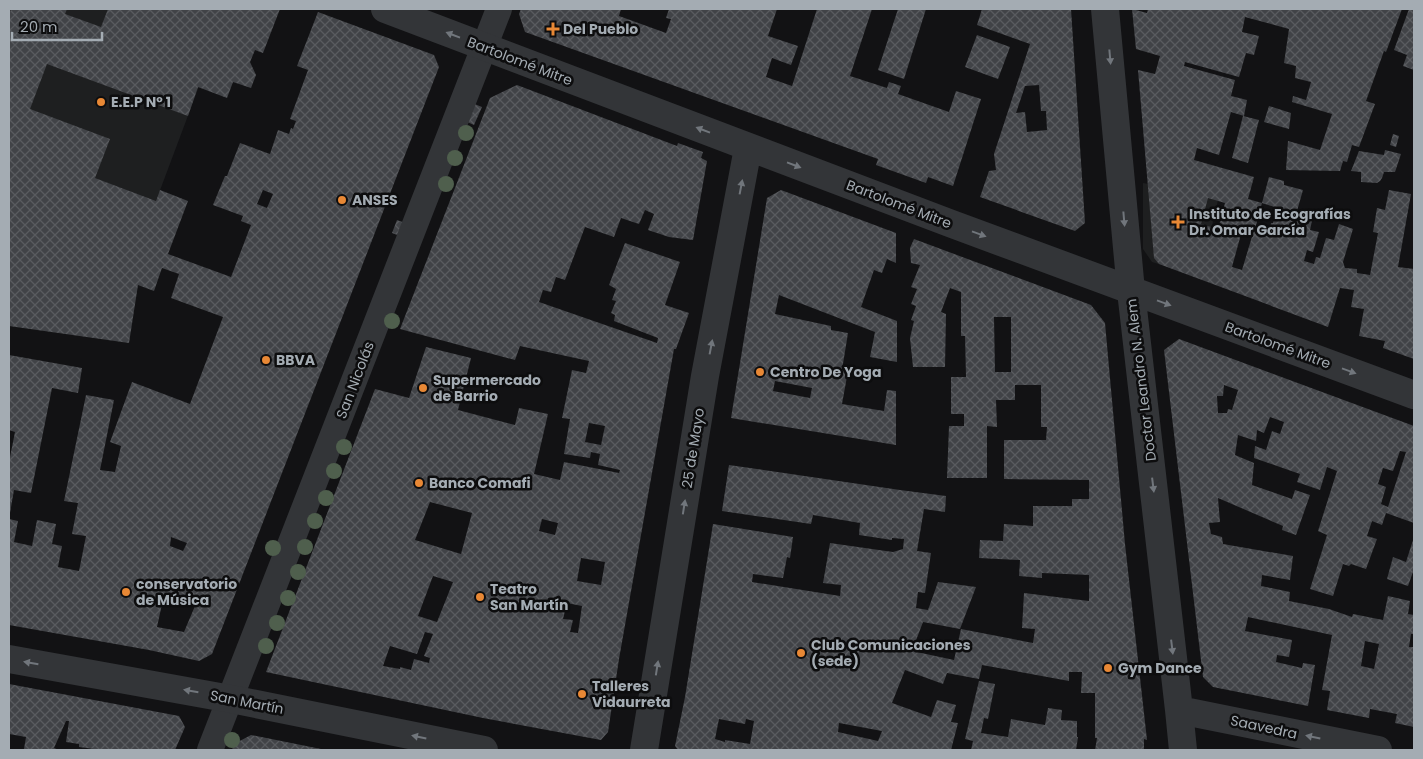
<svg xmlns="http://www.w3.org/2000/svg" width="1423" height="759" font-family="Poppins,sans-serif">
  <defs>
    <pattern id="building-cross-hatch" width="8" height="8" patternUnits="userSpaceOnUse" patternTransform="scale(1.25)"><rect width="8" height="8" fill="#414347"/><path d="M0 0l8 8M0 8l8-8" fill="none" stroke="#595b5f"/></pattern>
  </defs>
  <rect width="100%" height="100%" fill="#121214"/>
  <path fill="#1e1f20" d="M11,9H228L156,201L9,146V15Z
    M1143,183L1219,196L1200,277L1152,262L1143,249Z"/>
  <path fill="url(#building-cross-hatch)" fill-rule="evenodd" d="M11,9H67L65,14L101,27L108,9H280L263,53L255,50L250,62L256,75L251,88L233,82L227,98L198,87L188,116L47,64L30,109L110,139L95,178L156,201L160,190L188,201L168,254L231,277L251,225L241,221L243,216L213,205L225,176H227L240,143L270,154L278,130L289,134L291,128L293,129L296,121L290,119L308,70L297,66L318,12L434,55L439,67L212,654L199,661L149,650L9,625V519L18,521L14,542L32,546L37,520L56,524L52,544L62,546L58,567L79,571L86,536L72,534L78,503L64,501L86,395L114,400L100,470L115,472L121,446L110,442L132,382L190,404L223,317L171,298L179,274L162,268L154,291L138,285L129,343L9,326V15ZM263,190L273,194L267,208L257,204ZM171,537L187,543L183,551L170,546ZM164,595L195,606L184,632L157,627Z
    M521,9H621L619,16L666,33L671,19L666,18L669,9H777L768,36L798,46L791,65L772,58L766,77L792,86L817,9H872L850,76L887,88L889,82L901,86L898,94L949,112L956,91L981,99L953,186L928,177L926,183L876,165L878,159L525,32L519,14Z
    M898,9H926L904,79L878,70Z
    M982,9H1071L1085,223L1075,231L980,197L989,171L996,170L994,154L1030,44L977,25ZM1039,85L1041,111H1046L1047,130L1027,132L1025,112L1016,113L1025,86Z
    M1132,9L1147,13L1148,9H1402L1386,52L1384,51L1366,101L1375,104L1359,147L1352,145L1347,162L1343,161L1340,171L1286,170L1288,141L1320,150L1332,114L1292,102L1293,96L1306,100L1311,82L1295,78L1296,66L1284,63L1289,29L1245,17L1242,32L1259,36L1254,55L1246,53L1239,77L1185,62L1184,66L1235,80L1231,96L1247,100L1244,116L1231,112L1219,155L1197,148L1194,160L1254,177L1248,199L1262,203L1269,177L1284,181V185L1303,190L1297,211L1313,216L1310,230L1319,232L1313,252L1307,250L1304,261L1314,264L1316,257L1320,258L1326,238L1334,240L1339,224L1353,229L1343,262L1345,268L1357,269V273L1370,275L1378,233L1373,232L1377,208L1385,210L1389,190L1411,194L1398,267L1414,269V359L1383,348L1385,341L1359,336L1364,309L1351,307L1354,290L1340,288L1328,327L1159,264L1154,258L1138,70L1155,74L1160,56L1136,49ZM1208,198L1225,203L1218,229L1201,224ZM1262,203L1278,208L1273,223H1271L1270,228L1263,226L1262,231L1255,229ZM1243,227L1254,230L1242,270L1232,267Z
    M1409,9H1414V70L1403,66L1407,55L1394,50Z
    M977,35L1010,47L998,79L965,67Z
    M517,85L677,146L678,143L703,152L701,158L707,161L693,240L669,237L648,230L654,214L645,210L639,224L621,218L614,237L585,227L565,280L556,277L551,292L543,290L539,302L657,343L658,338L614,321L615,315L611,313L616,301L612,300L616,289L609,285L625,243L680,262L665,305L689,313L676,349H674L619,659L608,732L601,740L483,718L266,672L375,389L409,398L426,347L471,358L458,410L515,425L519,408L548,414L534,474L560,480L564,462L619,473L620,470L598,465L600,454L591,452L590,458L564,454L570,419L562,418L572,370L586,373L589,361L520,346L515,360L400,329L490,98ZM589,423L605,426L601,445L585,442ZM430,502L472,513L461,554L415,540ZM542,519L558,523L555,535L539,531ZM581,558L605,562L601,585L577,581ZM433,576L453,582L437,622L418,616ZM567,603L582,606L578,633L570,632L573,620L563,619ZM425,632L433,634L424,656L430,658L429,663L414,659L411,670L400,667V669L383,666L390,646L417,654Z
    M472,103L482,107L474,125L465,121Z
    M1269,106L1291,113L1289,129L1264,122Z
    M1243,116L1259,120L1248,163L1232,158Z
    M1393,134L1399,136L1396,147L1390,145Z
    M1385,150L1401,154L1395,172H1384L1382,178L1380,181L1377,183L1361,182V172L1351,171L1359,151L1384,155Z
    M781,190L896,233V263L887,259L882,273L874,270L861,307L897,321V362L870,357L875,332L779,295L775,314L831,326V330L848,333L842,370L848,371L842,404L884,411L887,390L896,391V445L731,418L767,198ZM775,381L812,388L810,398L773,391Z
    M397,220L405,223L400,236L392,233Z
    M914,239L1091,305L1105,323L1125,544L1147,740L1144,739V750H1095L1097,738H1095V693H1081L1082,672H1069V681L982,665L979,679L947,673L943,684L905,670L892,703L931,717L937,700L956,705L951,722L958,723L951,750H678L675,746L685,697L713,524L793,537L790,558L787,557L783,578L753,574L752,582L840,596L841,585L823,583L830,543L893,552L903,549L904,539L892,538V540L859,535L860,523L813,515L811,524L722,511L729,465L900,490L946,496L945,512L924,509L917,551L931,553L925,593L918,592L916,608L928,610L938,582L976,587L960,629L923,622L912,651L954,660L961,629L1033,643L1035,629L1022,628L1024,593L1089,601V575L1042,573V578L1019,576L1020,560L979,558L980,540L1003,541L1004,524L1033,526V506H1072V499H1089V480L1004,479V440H1046L1047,427H1041V385H1015V400H996L997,427L987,426V478H947L949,426H964V414H951V377H966L965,336H961V292L950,288L941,312L946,314L945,367H913L910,338L914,321L911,320L916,306L911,304L917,289L911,287L920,265L911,263L910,248ZM994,317H1011V372H995ZM719,719L745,724L746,719L754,721L750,744L725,740V742L715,739ZM839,723L882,731L878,741L838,732Z
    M1179,339L1414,426V523L1386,513L1382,525L1372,521L1367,536L1377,539L1366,569L1351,564L1349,566L1343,564L1333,596L1310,589L1327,535L1318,531L1337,471L1327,467L1320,490L1297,482L1300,474L1254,458L1255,446L1266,450L1272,431L1280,434L1284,422L1270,417L1264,433L1257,430L1256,441L1238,435L1235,455L1254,463L1252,485L1292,499L1295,490L1310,495L1296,535L1282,530L1283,526L1218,498L1220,522L1209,523L1211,534L1222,537L1223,544L1293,556L1290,580L1262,575L1261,586L1290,592L1289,601L1329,609L1352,617L1353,614L1383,620L1388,596L1410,601L1408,614L1414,615V634H1411L1409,647H1414V727L1395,723L1397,714L1370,709L1369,718L1327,710L1330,691L1322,690L1332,635L1248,617L1245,631L1292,640L1289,657L1277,655L1276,662L1302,668L1303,663L1315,665L1308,706L1213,687L1203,677L1164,350ZM1224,385L1238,390L1232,410L1228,409L1227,413H1218L1217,396H1223ZM1400,451L1406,452L1388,507L1381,504L1386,487L1378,484L1383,468L1393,471ZM1365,641L1379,644L1374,669L1361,666Z
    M9,355L82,368L78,393L52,388L31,493L14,490L10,513L9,462L15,432L9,430Z
    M1414,537V569L1408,586L1387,579L1393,557L1406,562Z
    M979,681L995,684L988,719L984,718L981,733L1008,737L1011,719L1045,725L1048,708L1062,710L1061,720L1077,721V737H1078L1076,750H971L973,741L965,739Z
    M9,684L179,716L185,727L175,750H101L79,747V744L66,742L69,721H66L54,748L59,750L24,749L26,737L9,734Z
    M251,735L321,749V750H232L234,744Z"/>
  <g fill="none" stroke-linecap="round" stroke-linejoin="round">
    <path stroke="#333538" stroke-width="26" d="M210,750L499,9"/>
    <path stroke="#333538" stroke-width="28" d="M385,9L952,224L1414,395
      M1105,9L1131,291L1179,710L1183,750
      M9,659L231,699L484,750
      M1179,710L1378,750
      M644,750L705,376L748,148"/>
  </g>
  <g fill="#4f5f4d">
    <circle cx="466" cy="133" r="8"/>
    <circle cx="455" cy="158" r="8"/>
    <circle cx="446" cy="184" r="8"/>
    <circle cx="392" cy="321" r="8"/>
    <circle cx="344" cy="447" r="8"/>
    <circle cx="334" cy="471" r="8"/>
    <circle cx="326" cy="498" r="8"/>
    <circle cx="315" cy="521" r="8"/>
    <circle cx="305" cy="547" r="8"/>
    <circle cx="273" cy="548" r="8"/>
    <circle cx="298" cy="572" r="8"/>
    <circle cx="288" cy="598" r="8"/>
    <circle cx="277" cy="623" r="8"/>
    <circle cx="266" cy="646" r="8"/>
    <circle cx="232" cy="740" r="8"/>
  </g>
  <defs><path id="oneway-solid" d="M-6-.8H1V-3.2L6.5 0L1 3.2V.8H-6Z" transform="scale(1.25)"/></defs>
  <g fill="#71767c">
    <use href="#oneway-solid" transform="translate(453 35) rotate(-159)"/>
    <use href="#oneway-solid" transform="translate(1110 57) rotate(85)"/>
    <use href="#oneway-solid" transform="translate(703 130) rotate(-159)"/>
    <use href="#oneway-solid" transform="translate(794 165) rotate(21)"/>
    <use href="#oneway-solid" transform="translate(741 187) rotate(-79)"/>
    <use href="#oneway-solid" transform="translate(1124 219) rotate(85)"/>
    <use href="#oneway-solid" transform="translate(979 234) rotate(20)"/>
    <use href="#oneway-solid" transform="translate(1164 303) rotate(20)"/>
    <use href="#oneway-solid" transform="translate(711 347) rotate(-79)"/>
    <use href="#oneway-solid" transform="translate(1349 371) rotate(20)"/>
    <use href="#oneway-solid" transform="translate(1153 485) rotate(83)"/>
    <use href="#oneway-solid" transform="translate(684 507) rotate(-81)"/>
    <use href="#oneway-solid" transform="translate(1172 647) rotate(83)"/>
    <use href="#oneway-solid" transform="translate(31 663) rotate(-170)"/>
    <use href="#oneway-solid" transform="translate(657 668) rotate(-81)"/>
    <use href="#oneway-solid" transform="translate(191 691) rotate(-170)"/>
    <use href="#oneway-solid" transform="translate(419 737) rotate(-168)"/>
    <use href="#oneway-solid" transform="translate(1313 737) rotate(-168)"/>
  </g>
  <g fill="#e88835" stroke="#0d0d0e" stroke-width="2">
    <path d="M550.5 21.5h5v5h5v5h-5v5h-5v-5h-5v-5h5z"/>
    <circle cx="101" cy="102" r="5"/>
    <circle cx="342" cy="200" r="5"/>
    <path d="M1175.5 214.5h5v5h5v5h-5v5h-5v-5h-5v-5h5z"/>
    <circle cx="266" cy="360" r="5"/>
    <circle cx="760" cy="372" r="5"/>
    <circle cx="423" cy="388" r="5"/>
    <circle cx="419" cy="483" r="5"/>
    <circle cx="126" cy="592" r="5"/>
    <circle cx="480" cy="597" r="5"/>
    <circle cx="801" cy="653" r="5"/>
    <circle cx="1108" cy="668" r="5"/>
    <circle cx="582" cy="694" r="5"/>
  </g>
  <g text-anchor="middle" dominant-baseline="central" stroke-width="5" stroke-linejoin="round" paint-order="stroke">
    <g font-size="14" font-weight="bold" fill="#a4acb3" stroke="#0d0d0e" text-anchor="start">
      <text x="563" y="29">Del Pueblo</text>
      <text x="111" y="102">E.E.P N° 1</text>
      <text x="352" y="200">ANSES</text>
      <text x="1189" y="214">Instituto de Ecografías<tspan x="1189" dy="16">Dr. Omar García</tspan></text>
      <text x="276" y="360">BBVA</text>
      <text x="770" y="372">Centro De Yoga</text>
      <text x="433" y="380">Supermercado<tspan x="433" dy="16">de Barrio</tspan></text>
      <text x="429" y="483">Banco Comafi</text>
      <text x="136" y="584">conservatorio<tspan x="136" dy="16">de Música</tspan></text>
      <text x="490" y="589">Teatro<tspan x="490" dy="16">San Martín</tspan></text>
      <text x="811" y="645">Club Comunicaciones<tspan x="811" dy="16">(sede)</tspan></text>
      <text x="1118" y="668">Gym Dance</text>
      <text x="592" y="686">Talleres<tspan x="592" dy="16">Vidaurreta</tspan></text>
    </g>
    <g font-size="14" fill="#a4acb3" stroke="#0d0d0e">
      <text transform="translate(520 61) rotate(21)">Bartolomé Mitre</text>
      <text transform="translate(899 204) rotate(21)">Bartolomé Mitre</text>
      <text transform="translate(1278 345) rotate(20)">Bartolomé Mitre</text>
      <text transform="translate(355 380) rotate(-69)">San Nicolás</text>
      <text transform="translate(1141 380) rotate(-97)">Doctor Leandro N. Alem</text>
      <text transform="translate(693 448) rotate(-81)">25 de Mayo</text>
      <text transform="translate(247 702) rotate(11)">San Martín</text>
      <text transform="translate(1264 727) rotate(12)">Saavedra</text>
    </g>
  </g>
  <rect width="1423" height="759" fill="none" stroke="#a4acb3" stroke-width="20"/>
  <path d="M12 32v8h90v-8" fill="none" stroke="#a4acb3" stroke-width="2.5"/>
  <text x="20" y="32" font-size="15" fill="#a4acb3" stroke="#0d0d0e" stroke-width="4" paint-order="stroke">20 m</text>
</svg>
